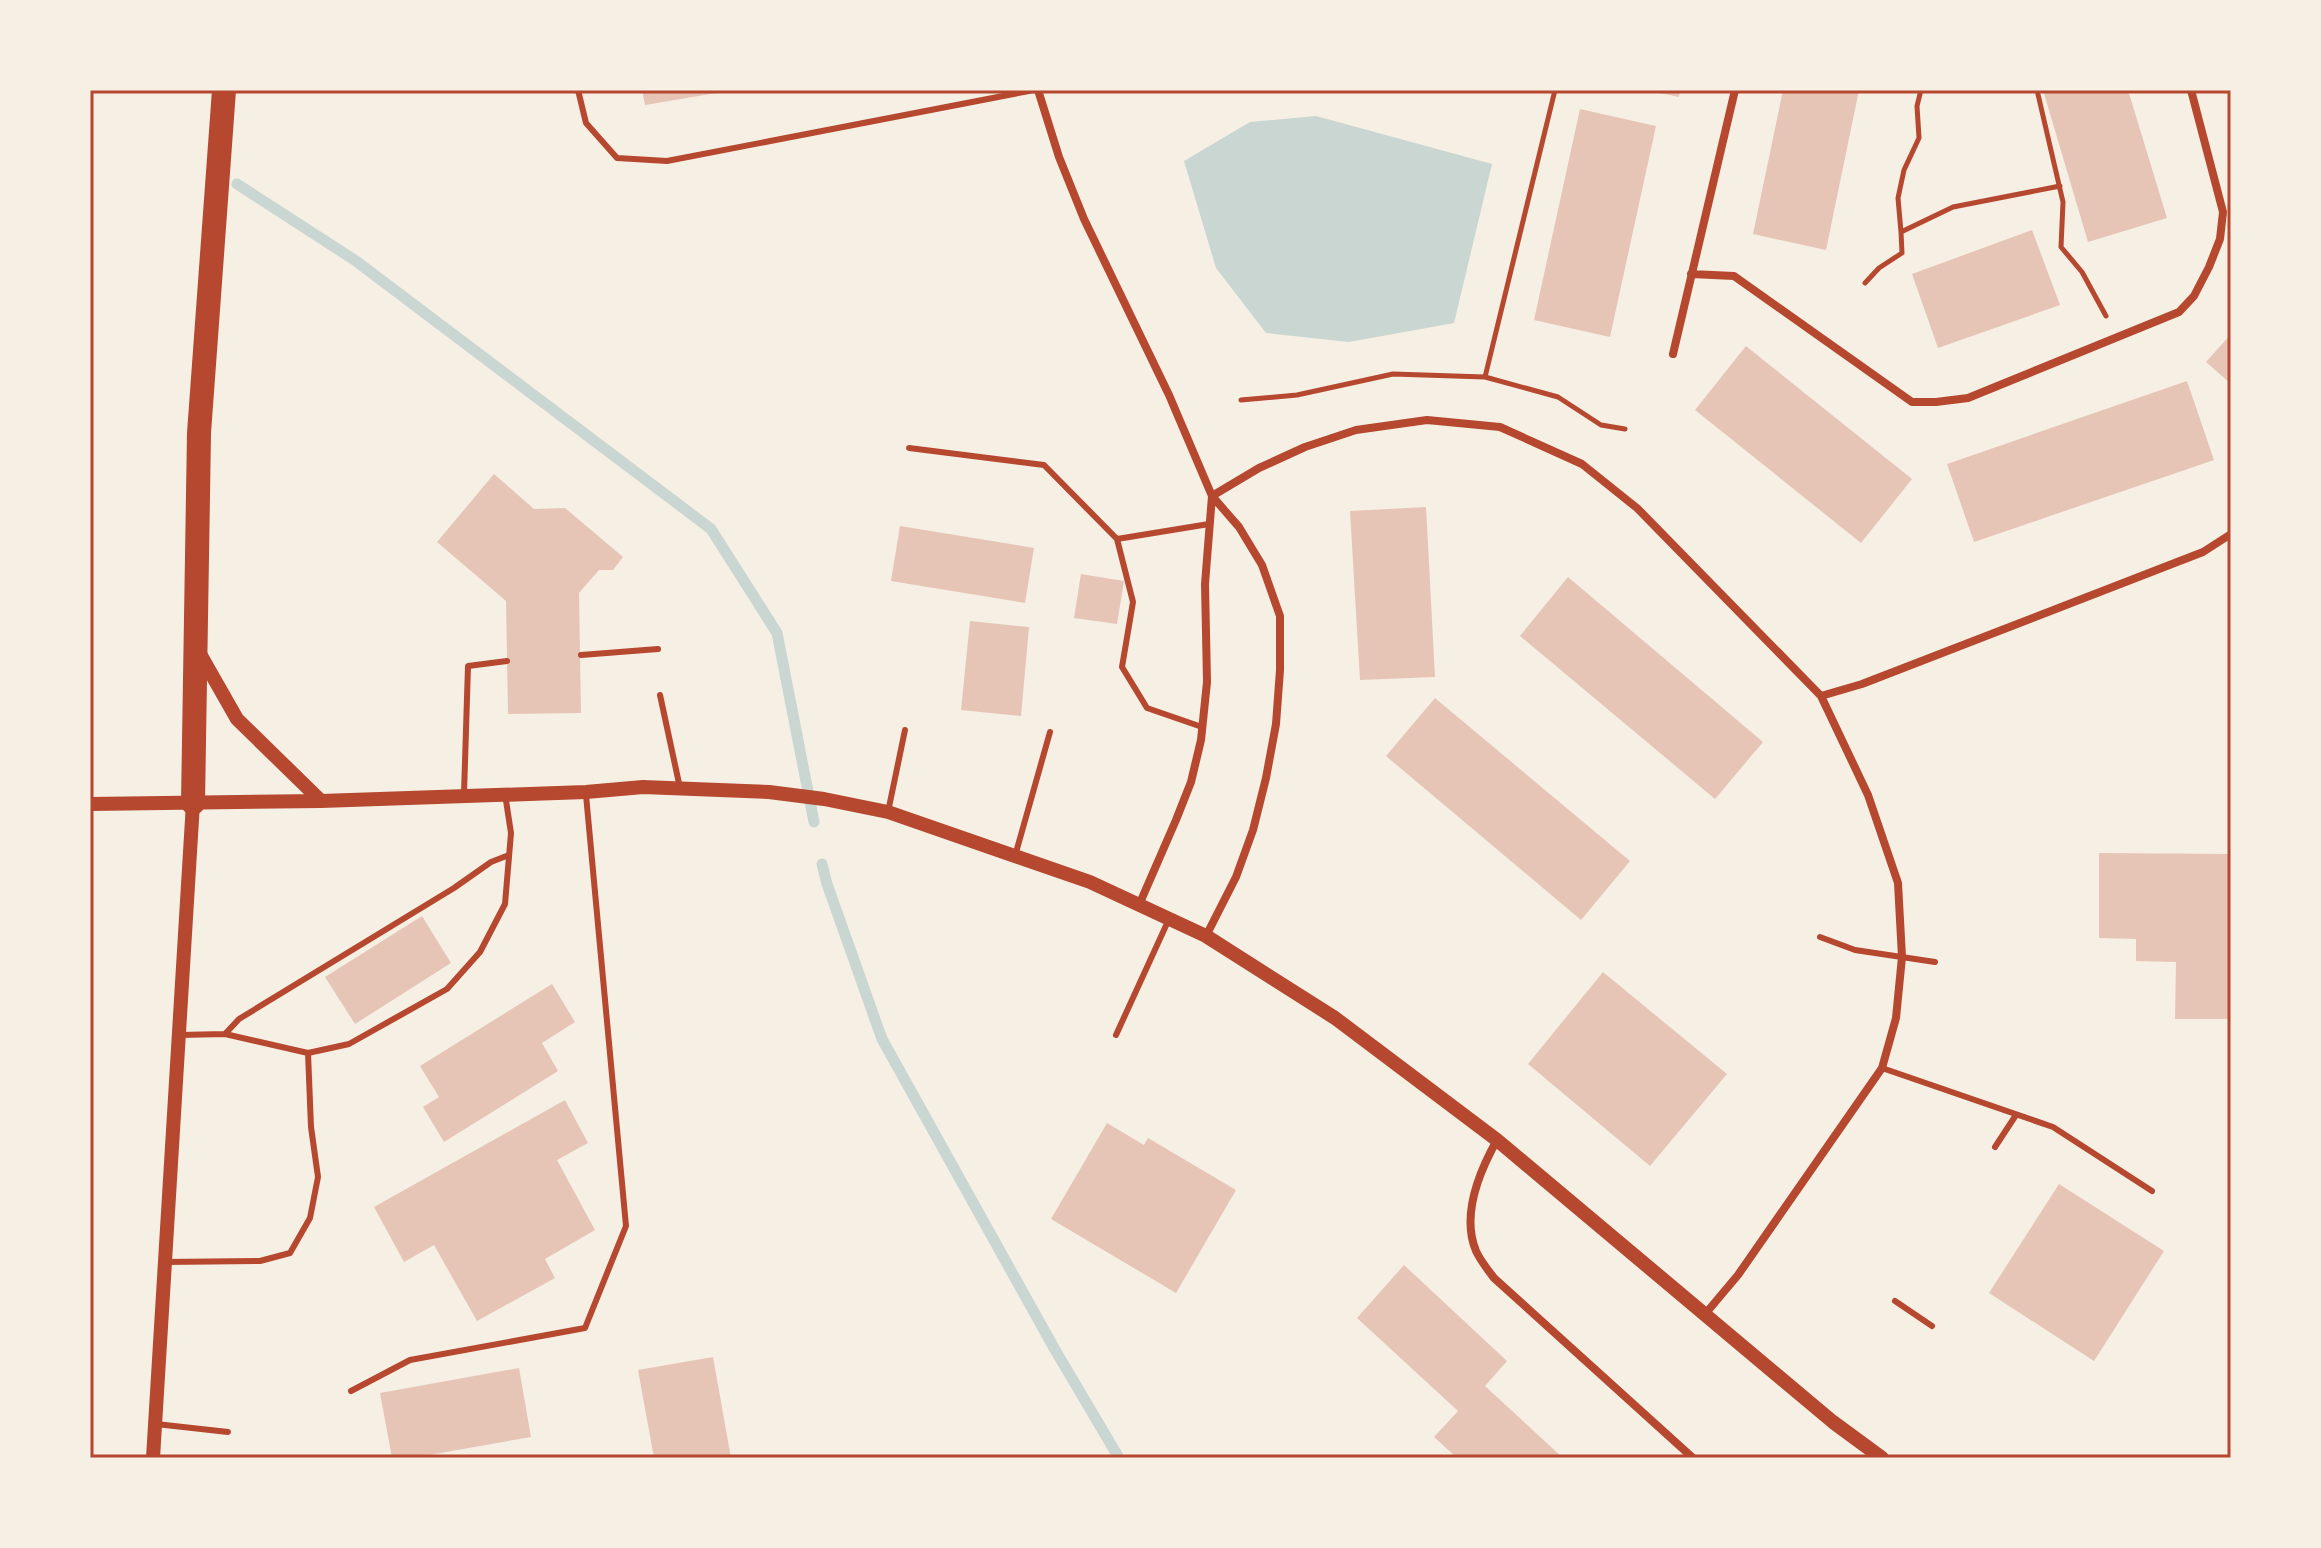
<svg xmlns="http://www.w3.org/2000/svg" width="2321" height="1548" font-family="Rubik,sans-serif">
  <rect width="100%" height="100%" fill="#f6efe4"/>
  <path fill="#c9d6d2" d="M1316,116L1492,164L1454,323L1349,342L1266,333L1216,268L1184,161L1250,122Z"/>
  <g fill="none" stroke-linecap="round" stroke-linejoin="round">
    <path stroke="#c9d6d2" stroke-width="11" d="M237,184L356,261L711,529L777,633L814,822
      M822,864L827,884L882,1039L1054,1348L1119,1458"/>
  </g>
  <path fill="#e6c5b7" d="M642,90H722V92L645,105Z
    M1645,90H1680L1679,97Z
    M1783,90H1859L1826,250L1753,234Z
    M2043,90H2128L2167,218L2088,242Z
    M1580,109L1656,126L1610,337L1534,320Z
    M2032,230L2060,305L1938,348L1912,274Z
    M2231,334V384L2206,362Z
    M1746,346L1912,479L1861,543L1695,410Z
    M2187,381L2214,460L1974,542L1947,464Z
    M494,474L534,509L565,508L623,557L613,570H599L579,593L581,713L508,714L506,601L437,542Z
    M1426,507L1435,677L1360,680L1350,511Z
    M900,526L1034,548L1025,603L891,581Z
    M1081,574L1124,581L1117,624L1074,618Z
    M1568,577L1763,742L1715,799L1520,636Z
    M970,621L1029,627L1021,716L961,710Z
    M1435,698L1630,861L1581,920L1386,756Z
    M2099,853L2231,854V1019H2175L2176,962L2136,961V939L2099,938Z
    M422,916L451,963L355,1024L325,977Z
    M1603,972L1727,1074L1650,1166L1528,1064Z
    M552,984L575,1022L542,1043L558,1071L444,1142L423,1107L439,1097L420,1066Z
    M565,1100L588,1143L557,1160L595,1230L545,1259L555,1278L477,1321L434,1245L404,1262L374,1207Z
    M1107,1123L1144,1145L1148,1138L1236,1190L1176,1293L1051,1219Z
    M2059,1184L2164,1251L2094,1361L1989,1293Z
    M1404,1265L1507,1361L1485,1386L1563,1458H1457L1434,1437L1458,1411L1357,1318Z
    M713,1357L731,1458H654L638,1370Z
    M519,1368L531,1437L412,1458H392L380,1393Z"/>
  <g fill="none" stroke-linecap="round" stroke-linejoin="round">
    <path stroke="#b5482f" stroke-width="5" d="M2037,90L2063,202L2061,247L2082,272L2106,316
      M1901,232L1898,198L1904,170L1919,138L1917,106L1921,90
      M1865,283L1879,268L1902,253L1901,232L1953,207L2060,186
      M1485,377L1558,397L1601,425L1625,429
      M1241,400L1297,395L1393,374L1485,377L1555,90"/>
    <path stroke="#b5482f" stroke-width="6" d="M578,90L586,123L617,158L667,161L1034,90
      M909,448L1044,465L1117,539
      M581,655L658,649
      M660,695L680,788
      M1202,727L1147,708L1122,667L1133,602L1117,539L1209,524
      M464,794L468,666L507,661
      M888,812L905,730
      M1015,856L1050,732
      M1820,937L1855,950L1935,962
      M225,1034L239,1019L454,888L491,862L509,855
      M1116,1035L1169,919
      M308,1053L349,1044L447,989L480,952L505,904L511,833L505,794
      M1882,1068L2053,1127L2152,1191
      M1995,1147L2016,1115
      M164,1262L260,1261L290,1253L310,1218L318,1177L311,1127L308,1053L225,1034L179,1035
      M1895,1301L1932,1326
      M351,1391L410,1360L585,1328L626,1226L586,795
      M156,1424L228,1432"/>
    <path stroke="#b5482f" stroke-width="8" d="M1038,90L1059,157L1084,219L1169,395L1212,496L1239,527L1262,565L1280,616V670L1276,724L1266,778L1253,830L1236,877L1206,936
      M1691,274L1734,276L1912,402H1936L1968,398L2179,312L2194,296L2209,267L2220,239L2223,212L2191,90
      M1673,354L1735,90
      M1212,496L1259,468L1305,447L1356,430L1427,420L1500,427L1582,464L1637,508L1821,696L1868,795L1898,883L1902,957L1896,1018L1882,1068L1738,1275L1706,1313
      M1821,696L1862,684L2203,552L2231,534
      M1139,905L1176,820L1191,782L1201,740L1207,682L1205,584L1212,496
      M1497,1140C1479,1172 1461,1215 1476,1251C1480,1260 1488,1270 1494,1278L1693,1458"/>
    <path stroke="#b5482f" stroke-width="14" d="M200,654L237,719L321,801
      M90,804L321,801L586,792L643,787L769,792L824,799L888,812L1090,882L1206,936L1335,1018L1497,1140L1833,1422L1882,1458
      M153,1458L193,803"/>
    <path stroke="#b5482f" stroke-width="24" d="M193,803L199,433L224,90"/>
  </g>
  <rect width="2321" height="1548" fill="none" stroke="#f6efe4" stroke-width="184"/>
  <rect x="92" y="92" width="2137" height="1364" fill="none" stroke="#b5482f" stroke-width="3"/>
</svg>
